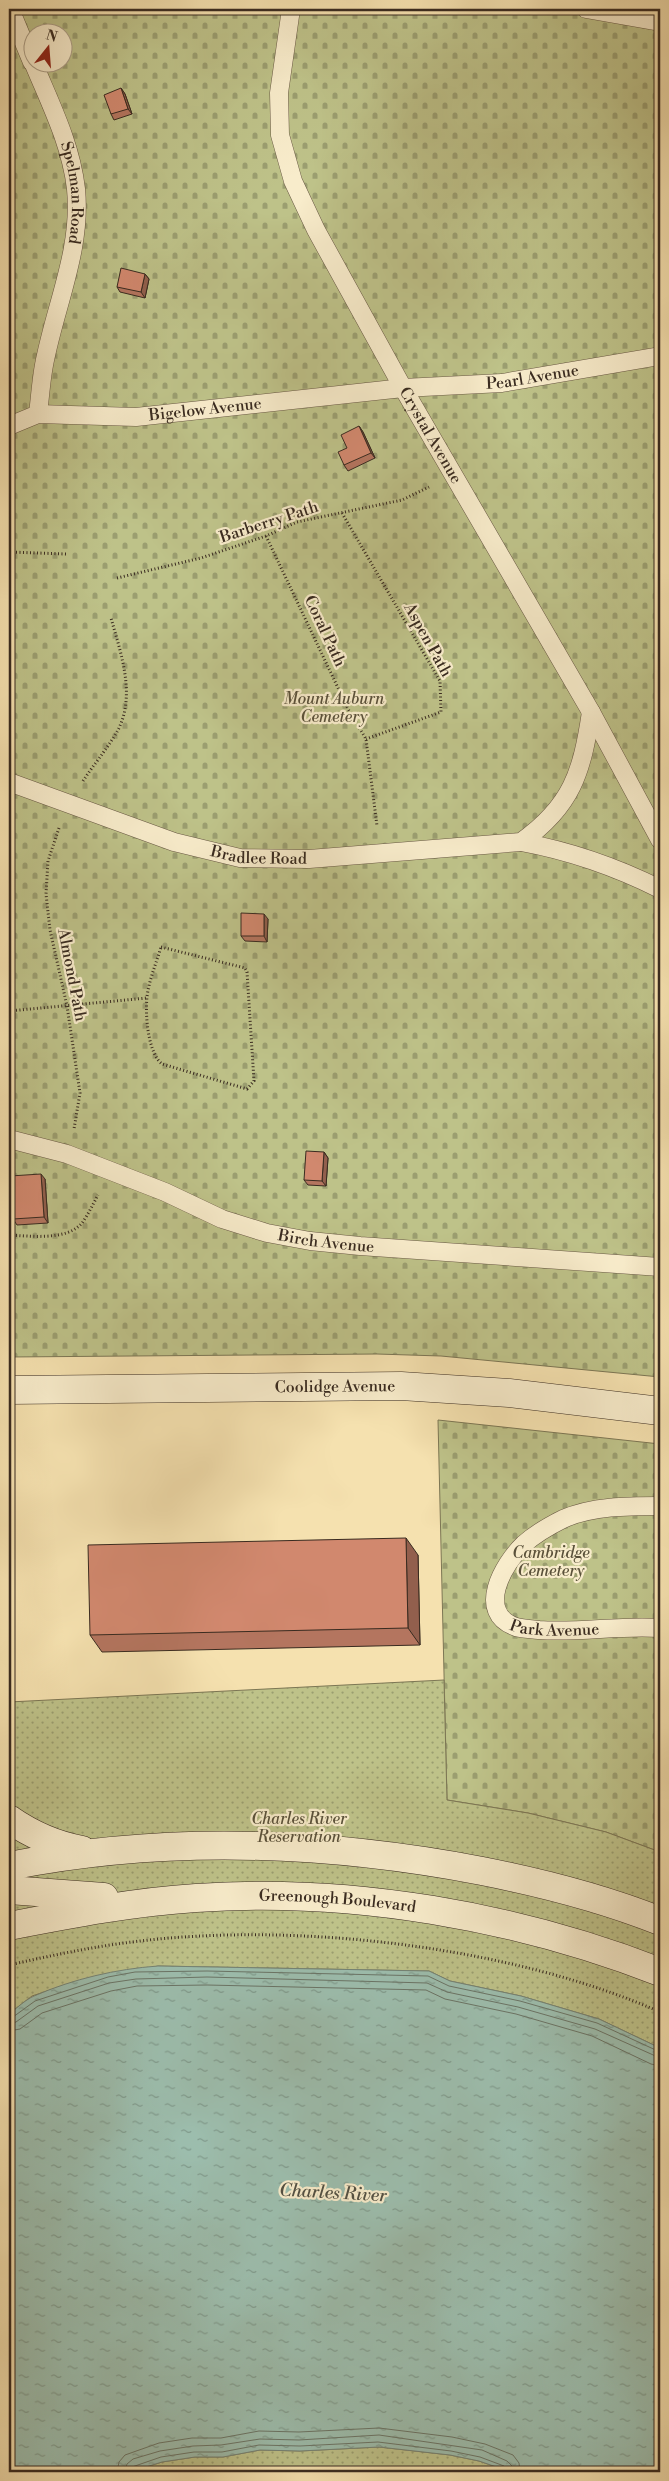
<svg xmlns="http://www.w3.org/2000/svg" width="669" height="2481" font-family="'Libre Bodoni',serif">
  <defs>
    <pattern id="cemetery-stones" width="16" height="16" patternUnits="userSpaceOnUse" patternTransform="scale(1.25)"><rect width="16" height="16" fill="#bec289"/><path d="M2 7V4a2 2 0 0 1 4 0v3zM10 15v-3a2 2 0 0 1 4 0v3z" fill="#9b9e70"/></pattern>
    <pattern id="park-dots" width="8" height="8" patternUnits="userSpaceOnUse" patternTransform="scale(1.25)"><rect width="8" height="8" fill="#bec289"/><path d="M2 2h.1M6 6h.1" fill="none" stroke="#9b9e70" stroke-width="1.8" stroke-linecap="round"/></pattern>
    <pattern id="water-ripples" width="26" height="14" patternUnits="userSpaceOnUse" patternTransform="scale(1.25)"><rect width="26" height="14" fill="#9cbdad"/><path d="M2 4q2-2 4 0t4 0M15 11q2-2 4 0t4 0" fill="none" stroke="#809a8c"/></pattern>
  </defs>
  <rect width="100%" height="100%" fill="#f5e1af"/>
  <filter id="stains"><feTurbulence type="fractalNoise" baseFrequency=".004" numOctaves="4"/><feColorMatrix values="0 0 0 0 .2 0 0 0 0 .09 0 0 0 0 .02 0 0 0 .5 -.17"/></filter>
  <radialGradient id="worn" r=".72"><stop offset=".6" stop-color="#630" stop-opacity="0"/><stop offset="1" stop-color="#630" stop-opacity=".3"/></radialGradient>
  <path fill="url(#cemetery-stones)" stroke="#7c7654" fill-rule="evenodd" d="M9,9H660V1377L441,1356L377,1354L9,1357ZM32,32H62V62H32Z
    M438,1420L660,1444V1852L606,1832L528,1813L447,1800Z"/>
  <path fill="url(#park-dots)" stroke="#7c7654" d="M444,1680L447,1800L528,1813L606,1832L660,1852V2048L599,2019L521,1996L450,1981L429,1971L158,1966L62,1986L32,1996L9,2014V1702Z
    M379,2447L450,2455L479,2461L511,2472H130L162,2462L195,2457H223L260,2450L300,2451Z"/>
  <path fill="url(#water-ripples)" stroke="#748375" d="M158,1966L429,1971L450,1981L521,1996L599,2019L660,2048V2472H511L479,2461L450,2455L379,2447L300,2451L260,2450L223,2457H195L162,2462L130,2472H9V2014C17,2008 25,2000 34,1996C73,1979 116,1969 158,1966Z"/>
  <g fill="none" stroke-linecap="round" stroke-linejoin="round">
    <path stroke="#6a7466" stroke-width="1" d="M9,2018L13,2017L35,2001L108,1977L135,1972L207,1971L428,1976L449,1986L520,2001L597,2023L660,2052
      M9,2024L16,2022L38,2006L109,1983L136,1979L207,1977L427,1983L447,1992L518,2007L595,2029L660,2058
      M9,2031L20,2029L42,2013L111,1991L137,1986L207,1985L426,1990L445,1999L516,2014L592,2036L651,2064L660,2066
      M117,2472L119,2462L125,2455L159,2443L192,2438H221L259,2431L299,2432L379,2428L452,2437L485,2444L513,2455L519,2463L520,2472
      M124,2472L127,2464L133,2459L160,2451L193,2446L221,2445L260,2439L299,2440L379,2435L482,2450L507,2461L512,2466L513,2472
      M131,2472L132,2467L161,2457L194,2452H222L259,2445L300,2446L378,2442L451,2451L480,2457L504,2466L507,2472"/>
    <defs>
      <g id="lane">
        <path d="M10,9L32,62"/>
        <path id="s1" d="M291,9L279,93L280,135L293,181L316,230L403,388L591,712L660,840"/>
        <path d="M586,9L660,22"/>
        <path id="s2" d="M33,62C50,103 71,144 76,189C82,250 55,306 44,365C41,381 40,398 38,414"/>
        <path id="s3" d="M9,426L38,414L136,417L403,388L502,383L660,356"/>
        <path id="s4" d="M9,782L174,842L240,858L309,859L521,842C572,806 582,772 591,712"/>
        <path d="M521,842C570,851 616,867 660,889"/>
        <path id="s5" d="M9,1139L67,1154L165,1192L222,1219L267,1233L310,1241L360,1246L660,1267"/>
        <path id="s6" d="M660,1506C628,1506 592,1506 563,1519C551,1525 534,1535 524,1544C503,1564 475,1613 516,1627C523,1629 531,1629 539,1630C580,1633 620,1625 660,1628"/>
      </g>
      <g id="secondary">
        <path id="s7" d="M9,1390L401,1386L509,1393L660,1411"/>
        <path d="M9,1819C32,1835 54,1845 82,1850"/>
        <path d="M9,1866C166,1835 325,1841 482,1871C543,1883 602,1898 660,1921"/>
        <path d="M9,1890L104,1897"/>
        <path id="s8" d="M9,1926C71,1914 133,1902 196,1898C351,1887 516,1916 660,1972"/>
      </g>
    </defs>
    <use href="#lane" stroke="#685844" stroke-width="19"/>
    <use href="#secondary" stroke="#392b20" stroke-width="29"/>
    <path stroke="#392b20" stroke-width="3" stroke-dasharray="1 2.5" stroke-linecap="butt" d="M342,513L440,681L441,712L366,739
      M266,536L348,709L366,739L377,826
      M9,552L66,554
      M117,578L201,558L266,536L297,522L402,500L429,487
      M83,781C94,764 108,748 118,730C136,695 121,654 111,618
      M59,828L48,861L46,894L50,930L67,1006L80,1093L74,1129
      M161,947L245,968L247,972L254,1081L247,1089L162,1064C148,1053 145,1015 147,997C149,980 156,964 161,947Z
      M9,1011L147,998
      M9,1235C30,1236 67,1241 82,1223C88,1215 93,1204 98,1195
      M9,1965C49,1956 91,1947 132,1942C294,1921 511,1946 660,2012
      M9,1991L12,1985L10,1964
      M321,2472H357"/>
    <use href="#lane" stroke="#f8eccb" stroke-width="18"/>
    <use href="#secondary" stroke="#f8eccb" stroke-width="28"/>
  </g>
  <path fill="#b4755f" stroke="#392b20" d="M121,88L125,94L132,114L114,120L111,114Z
    M145,274L149,279L145,298L120,292L117,287Z
    M359,426L363,432L375,458L348,471L344,465Z
    M268,919L267,942L245,941L241,936Z
    M324,1152L328,1158L326,1186L308,1185L304,1180Z
    M45,1179L48,1223L17,1225L13,1219Z
    M418,1555L420,1645L102,1652L90,1635Z"/>
  <path fill="#925f4d" stroke="#392b20" d="M121,88L125,94L132,114L128,109Z
    M145,274L149,279L145,298L141,292Z
    M359,426L363,432L375,458L371,453Z
    M264,914L268,919L267,942L264,936Z
    M324,1152L328,1158L326,1186L322,1181Z
    M41,1174L45,1179L48,1223L44,1217Z
    M406,1538L418,1555L420,1645L408,1628Z"/>
  <path fill="#d1886e" stroke="#392b20" d="M121,88L128,109L111,114L104,95Z
    M121,268L145,274L141,292L117,287Z
    M359,426L371,453L344,465L338,452L347,448L341,435Z
    M241,913L264,914V936H241Z
    M306,1151L324,1152L322,1181L304,1180Z
    M41,1174L44,1217L13,1219L10,1176Z
    M406,1538L408,1628L90,1635L88,1545Z"/>
  <g text-anchor="middle" dominant-baseline="central" stroke-width="4.5" stroke-linejoin="round" paint-order="stroke">
    <g font-size="16" fill="#392b20" stroke="#f8eccb">
      <text stroke="none"><textPath href="#s2" startOffset="138">Spelman Road</textPath></text>
      <text stroke="none"><textPath href="#s3" startOffset="528">Pearl Avenue</textPath></text>
      <text stroke="none"><textPath href="#s3" startOffset="199">Bigelow Avenue</textPath></text>
      <text stroke="none"><textPath href="#s1" startOffset="464">Crystal Avenue</textPath></text>
      <text transform="translate(269 522) rotate(-18)">Barberry Path</text>
      <text transform="translate(325 631) rotate(65)">Coral Path</text>
      <text transform="translate(428 640) rotate(61)">Aspen Path</text>
      <text stroke="none"><textPath href="#s4" startOffset="262">Bradlee Road</textPath></text>
      <text transform="translate(72 975) rotate(79)">Almond Path</text>
      <text stroke="none"><textPath href="#s5" startOffset="335">Birch Avenue</textPath></text>
      <text stroke="none"><textPath href="#s7" startOffset="326">Coolidge Avenue</textPath></text>
      <text stroke="none"><textPath href="#s6" startOffset="285">Park Avenue</textPath></text>
      <text stroke="none"><textPath href="#s8" startOffset="331">Greenough Boulevard</textPath></text>
    </g>
    <g font-size="16" font-style="italic" fill="#5a513a" stroke="#f8eccb">
      <text x="334" y="699">Mount Auburn<tspan x="334" dy="18">Cemetery</tspan></text>
      <text x="551" y="1553">Cambridge<tspan x="551" dy="18">Cemetery</tspan></text>
      <text x="299" y="1819">Charles River<tspan x="299" dy="18">Reservation</tspan></text>
    </g>
    <g font-size="18" font-style="italic" fill="#525043" stroke="#f8eccb">
      <text transform="translate(333 2193) rotate(3)">Charles River</text>
    </g>
  </g>
  <rect width="669" height="2481" fill="none" stroke="#f5e1af" stroke-width="30"/>
  <rect x="10" y="10" width="649" height="2461" fill="none" stroke="#392b20" stroke-width="2.5"/>
  <rect x="15" y="15" width="639" height="2451" fill="none" stroke="#392b20"/>
  <g transform="translate(48 48) rotate(17)"><circle r="24" fill="#f8eccb" stroke="#ac9f87"/>
  <path d="M0-4L9 19L0 12L-9 19Z" fill="#8f2418"/>
  <text y="-8" font-size="14" font-weight="bold" text-anchor="middle" fill="#392b20">N</text>
  </g>
  <rect width="100%" height="100%" filter="url(#stains)"/>
  <rect width="100%" height="100%" fill="url(#worn)"/>
</svg>
